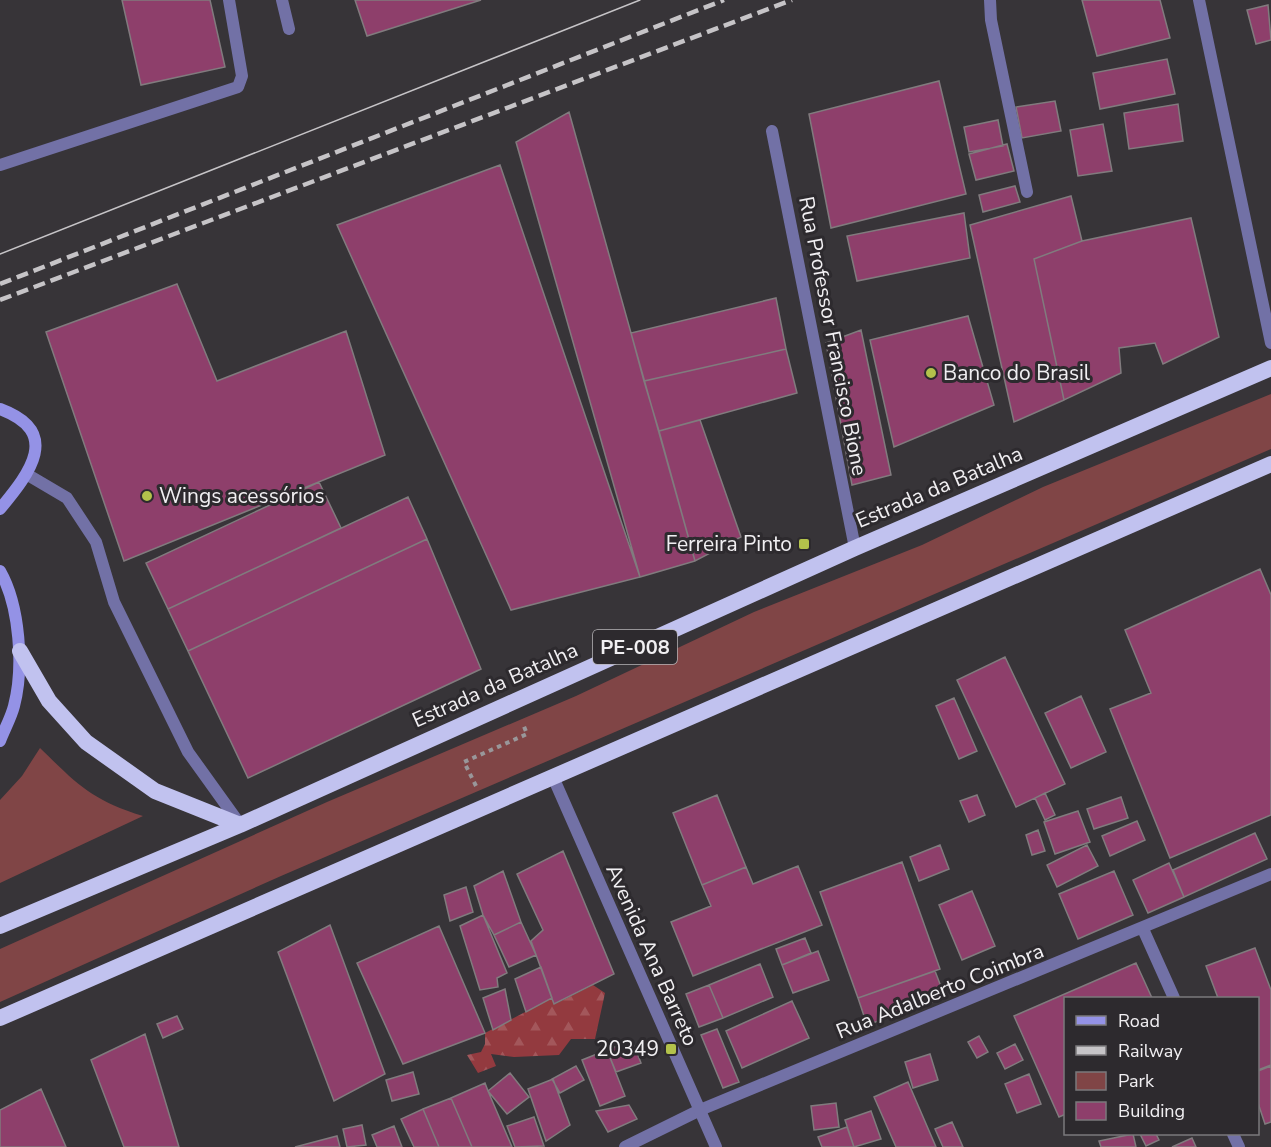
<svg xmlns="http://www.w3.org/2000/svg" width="1271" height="1147" font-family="'Nunito Sans',sans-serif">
  <defs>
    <pattern id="forest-firs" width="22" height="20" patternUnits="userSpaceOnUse" patternTransform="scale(1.5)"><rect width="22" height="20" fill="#933a3f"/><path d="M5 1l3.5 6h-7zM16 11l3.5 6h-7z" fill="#a3575b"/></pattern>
  </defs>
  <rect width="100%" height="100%" fill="#373438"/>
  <path fill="#804546" d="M1271,394V449L281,876L0,1002V949L327,802L576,696L754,612L922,545L1043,487Z
    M40,748C77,784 91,800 143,816L0,883V800L22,776Z"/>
  <path fill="url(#forest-firs)" d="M593,985L605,993L595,1039H571L559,1055L514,1057L491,1054L496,1066L478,1073L467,1055L481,1052L485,1044V1033L552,998L555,1004Z"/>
  <path fill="#8e3f6b" stroke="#817b7e" stroke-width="1.5" d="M122,0H210L225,67L141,85Z
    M355,0H481L367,36Z
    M1082,0H1160L1170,38L1097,56Z
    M1268,5L1271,40L1256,44L1247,10Z
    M1167,59L1175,94L1100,109L1093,73Z
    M939,81L966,194L831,228L809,114Z
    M1055,101L1061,131L1022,138L1016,107Z
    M1178,104L1183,141L1129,149L1124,113Z
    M569,112L695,561L640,577L516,142Z
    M998,120L1003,146L969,152L964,127Z
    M1103,124L1112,171L1078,176L1070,130Z
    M1007,144L1014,171L976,180L969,154Z
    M500,165L640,577L511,610L337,225Z
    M1015,186L1020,202L983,212L979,195Z
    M1071,196L1082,241L1034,259L1064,400L1014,422L970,225Z
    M964,213L970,258L857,281L847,236Z
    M1191,218L1219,337L1163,364L1155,343L1119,348L1121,373L1064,400L1034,259L1082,241Z
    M177,284L217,381L346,331L385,455L124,561L46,332Z
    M776,298L786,349L644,381L631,333Z
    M968,316L994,405L894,447L870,340Z
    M861,330L891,475L852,485L826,343Z
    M786,349L797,393L659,431L644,381Z
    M700,420L741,537L695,561L659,431Z
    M319,482L341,528L168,609L146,563Z
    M408,497L427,539L188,651L168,609Z
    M427,539L481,669L248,778L188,651Z
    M1260,569L1271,595V815L1170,858L1110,709L1151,693L1125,630Z
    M1005,657L1065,784L1016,807L957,680Z
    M1081,696L1106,752L1071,768L1045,713Z
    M954,698L977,751L959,759L936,706Z
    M1045,793L1055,815L1045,820L1035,798Z
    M717,795L746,867L702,885L673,813Z
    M977,795L985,815L969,822L960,801Z
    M1121,797L1128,818L1094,829L1087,809Z
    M1078,811L1090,842L1055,854L1044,822Z
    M1137,821L1145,840L1110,856L1102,836Z
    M1038,830L1045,851L1032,855L1026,835Z
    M1255,833L1267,859L1184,897L1173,870Z
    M940,845L949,869L919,881L910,857Z
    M1087,845L1098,866L1057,887L1047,865Z
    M563,851L614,974L554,1004L531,941L543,930L517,874Z
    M902,862L940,969L858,998L820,892Z
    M1169,863L1184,897L1148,913L1133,880Z
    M798,866L822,925L693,976L671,922L711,906L702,885L746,867L753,884Z
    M503,871L521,922L494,935L483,915L474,886Z
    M1114,871L1133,915L1078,939L1059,894Z
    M466,887L473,912L450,921L444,895Z
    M972,891L995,946L962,960L939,905Z
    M483,915L507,973L497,978L498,987L480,990L460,926Z
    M521,922L536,955L509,967L494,935Z
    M330,925L385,1074L334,1101L278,952Z
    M439,926L485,1033L403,1064L357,963Z
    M805,938L811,953L782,965L776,949Z
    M1255,948L1271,990V1065L1258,1070V998H1218L1206,966Z
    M818,951L829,980L793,993L782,965Z
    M1136,963L1152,998H1066V1114L1059,1117L1014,1016Z
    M760,964L773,997L723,1018L709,985Z
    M541,967L552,998L526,1012L515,979Z
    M935,971L945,997L867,1025L858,998Z
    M709,985L723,1018L699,1027L686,994Z
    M505,989L511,1020L493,1030L483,998Z
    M792,1001L809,1038L742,1068L726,1031Z
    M177,1016L183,1029L163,1038L157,1024Z
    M717,1029L739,1082L723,1088L701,1035Z
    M145,1034L179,1147H124L91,1060Z
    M979,1036L988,1052L977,1058L968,1042Z
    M632,1040L641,1063L616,1072L607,1050Z
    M1015,1044L1023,1060L1005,1069L997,1053Z
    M607,1050L625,1096L600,1106L582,1060Z
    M930,1054L938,1080L913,1088L905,1062Z
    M576,1066L584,1080L560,1093L552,1079Z
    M1271,1066V1122L1265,1124L1258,1103V1071Z
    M413,1072L419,1094L392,1101L386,1080Z
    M510,1073L529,1097L507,1114L488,1091Z
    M1029,1074L1041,1104L1017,1113L1005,1084Z
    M553,1079L570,1125L546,1141L528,1089Z
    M908,1082L936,1147H896L874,1097Z
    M485,1083L488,1091L512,1147H472L451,1098Z
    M41,1089L66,1147H0V1110Z
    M451,1098L472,1147H439L423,1109Z
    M836,1103L839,1127L814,1130L811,1106Z
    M629,1105L637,1119L608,1132L596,1111Z
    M423,1109L439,1147H414L401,1119Z
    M871,1111L881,1139L854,1147L845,1120Z
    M534,1117L544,1146L515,1147L507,1126Z
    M952,1122L963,1147H943L935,1129Z
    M362,1125L366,1145L347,1147L343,1129Z
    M394,1126L402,1147H377L372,1135Z
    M847,1127L854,1147H822L818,1137Z
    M1133,1134L1136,1147H1101L1099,1141Z
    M1140,1134H1156L1159,1140L1146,1146Z
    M337,1136L340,1147H295Z
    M1192,1138L1196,1147H1172Z"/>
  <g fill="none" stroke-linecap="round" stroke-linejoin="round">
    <path stroke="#99979a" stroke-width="4" stroke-dasharray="4.5 4.5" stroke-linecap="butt" d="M476,786L464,762L527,734L523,724"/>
    <path stroke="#7271a6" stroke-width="12" d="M0,165L238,87L242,76L229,0
      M28,475L67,498L96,542L114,602L188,752L239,823"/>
    <path stroke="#7271a6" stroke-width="12" d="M282,0L289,29
      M990,0L991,20L1027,192
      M1199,0L1271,343
      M772,131L855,548
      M1143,929L1174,998
      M1233,1134L1239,1147
      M625,1147L700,1110L1271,874"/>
    <path stroke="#7271a6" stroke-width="12" d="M553,777L716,1147"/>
    <path stroke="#9492e6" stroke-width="12" d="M0,409C62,432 30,473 0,509
      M0,571C20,606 24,668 14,706C11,718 4,730 0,741"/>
    <path stroke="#c1c2ef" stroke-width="16" d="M20,651L49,701L86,742L155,791L240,825
      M0,926L240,825L855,548L1271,368
      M0,1018L1271,464"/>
    <path stroke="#c6c4c7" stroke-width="1.5" d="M0,254L640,0"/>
    <path stroke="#c6c4c7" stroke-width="4.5" stroke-dasharray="12 6" stroke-linecap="butt" d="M0,284L724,0
      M0,300L792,0"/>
  </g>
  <g fill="#b3c24b" stroke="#2d2a2e" stroke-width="2">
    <circle cx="931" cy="373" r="6"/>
    <circle cx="147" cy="496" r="6"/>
    <rect x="798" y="538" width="12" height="12" rx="3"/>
    <rect x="665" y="1043" width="12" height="12" rx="3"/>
  </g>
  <g text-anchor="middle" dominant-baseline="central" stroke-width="6" stroke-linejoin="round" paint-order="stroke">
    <rect fill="#2d2a2e" stroke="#b6b4b7" stroke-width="1.5" x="593" y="630" width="84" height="34" rx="4.5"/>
    <g font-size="20" font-weight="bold" fill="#f1eff2">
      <text x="635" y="647">PE-008</text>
    </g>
    <g font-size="21" fill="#f1eff2" stroke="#2d2a2e">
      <text transform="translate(833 336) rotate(79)">Rua Professor Francisco Bione</text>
      <text transform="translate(939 487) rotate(-23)">Estrada da Batalha</text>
      <text transform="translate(495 685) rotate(-24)">Estrada da Batalha</text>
      <text transform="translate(652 955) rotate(66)">Avenida Ana Barreto</text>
      <text transform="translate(940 991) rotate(-22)">Rua Adalberto Coimbra</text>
    </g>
    <g font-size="21" fill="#f1eff2" stroke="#2d2a2e" text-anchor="start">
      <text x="943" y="373">Banco do Brasil</text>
      <text x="159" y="496">Wings acessórios</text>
      <text x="792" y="544" text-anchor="end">Ferreira Pinto</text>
      <text x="659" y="1049" text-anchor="end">20349</text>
    </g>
  </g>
  <rect x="1064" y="997" width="195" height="138" fill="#2d2a2e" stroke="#7b797c" stroke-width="1.5"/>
  <rect x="1076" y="1016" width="30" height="9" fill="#9492e6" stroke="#7b797c" stroke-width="1.5"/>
  <text x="1118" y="1027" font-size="18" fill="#f1eff2">Road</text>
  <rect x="1076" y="1046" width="30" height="9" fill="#c6c4c7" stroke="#7b797c" stroke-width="1.5"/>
  <text x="1118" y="1057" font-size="18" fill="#f1eff2">Railway</text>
  <rect x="1076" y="1072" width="30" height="18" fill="#804546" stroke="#7b797c" stroke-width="1.5"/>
  <text x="1118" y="1087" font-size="18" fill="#f1eff2">Park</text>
  <rect x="1076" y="1102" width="30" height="18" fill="#8e3f6b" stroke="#7b797c" stroke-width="1.5"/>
  <text x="1118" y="1117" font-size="18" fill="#f1eff2">Building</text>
</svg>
